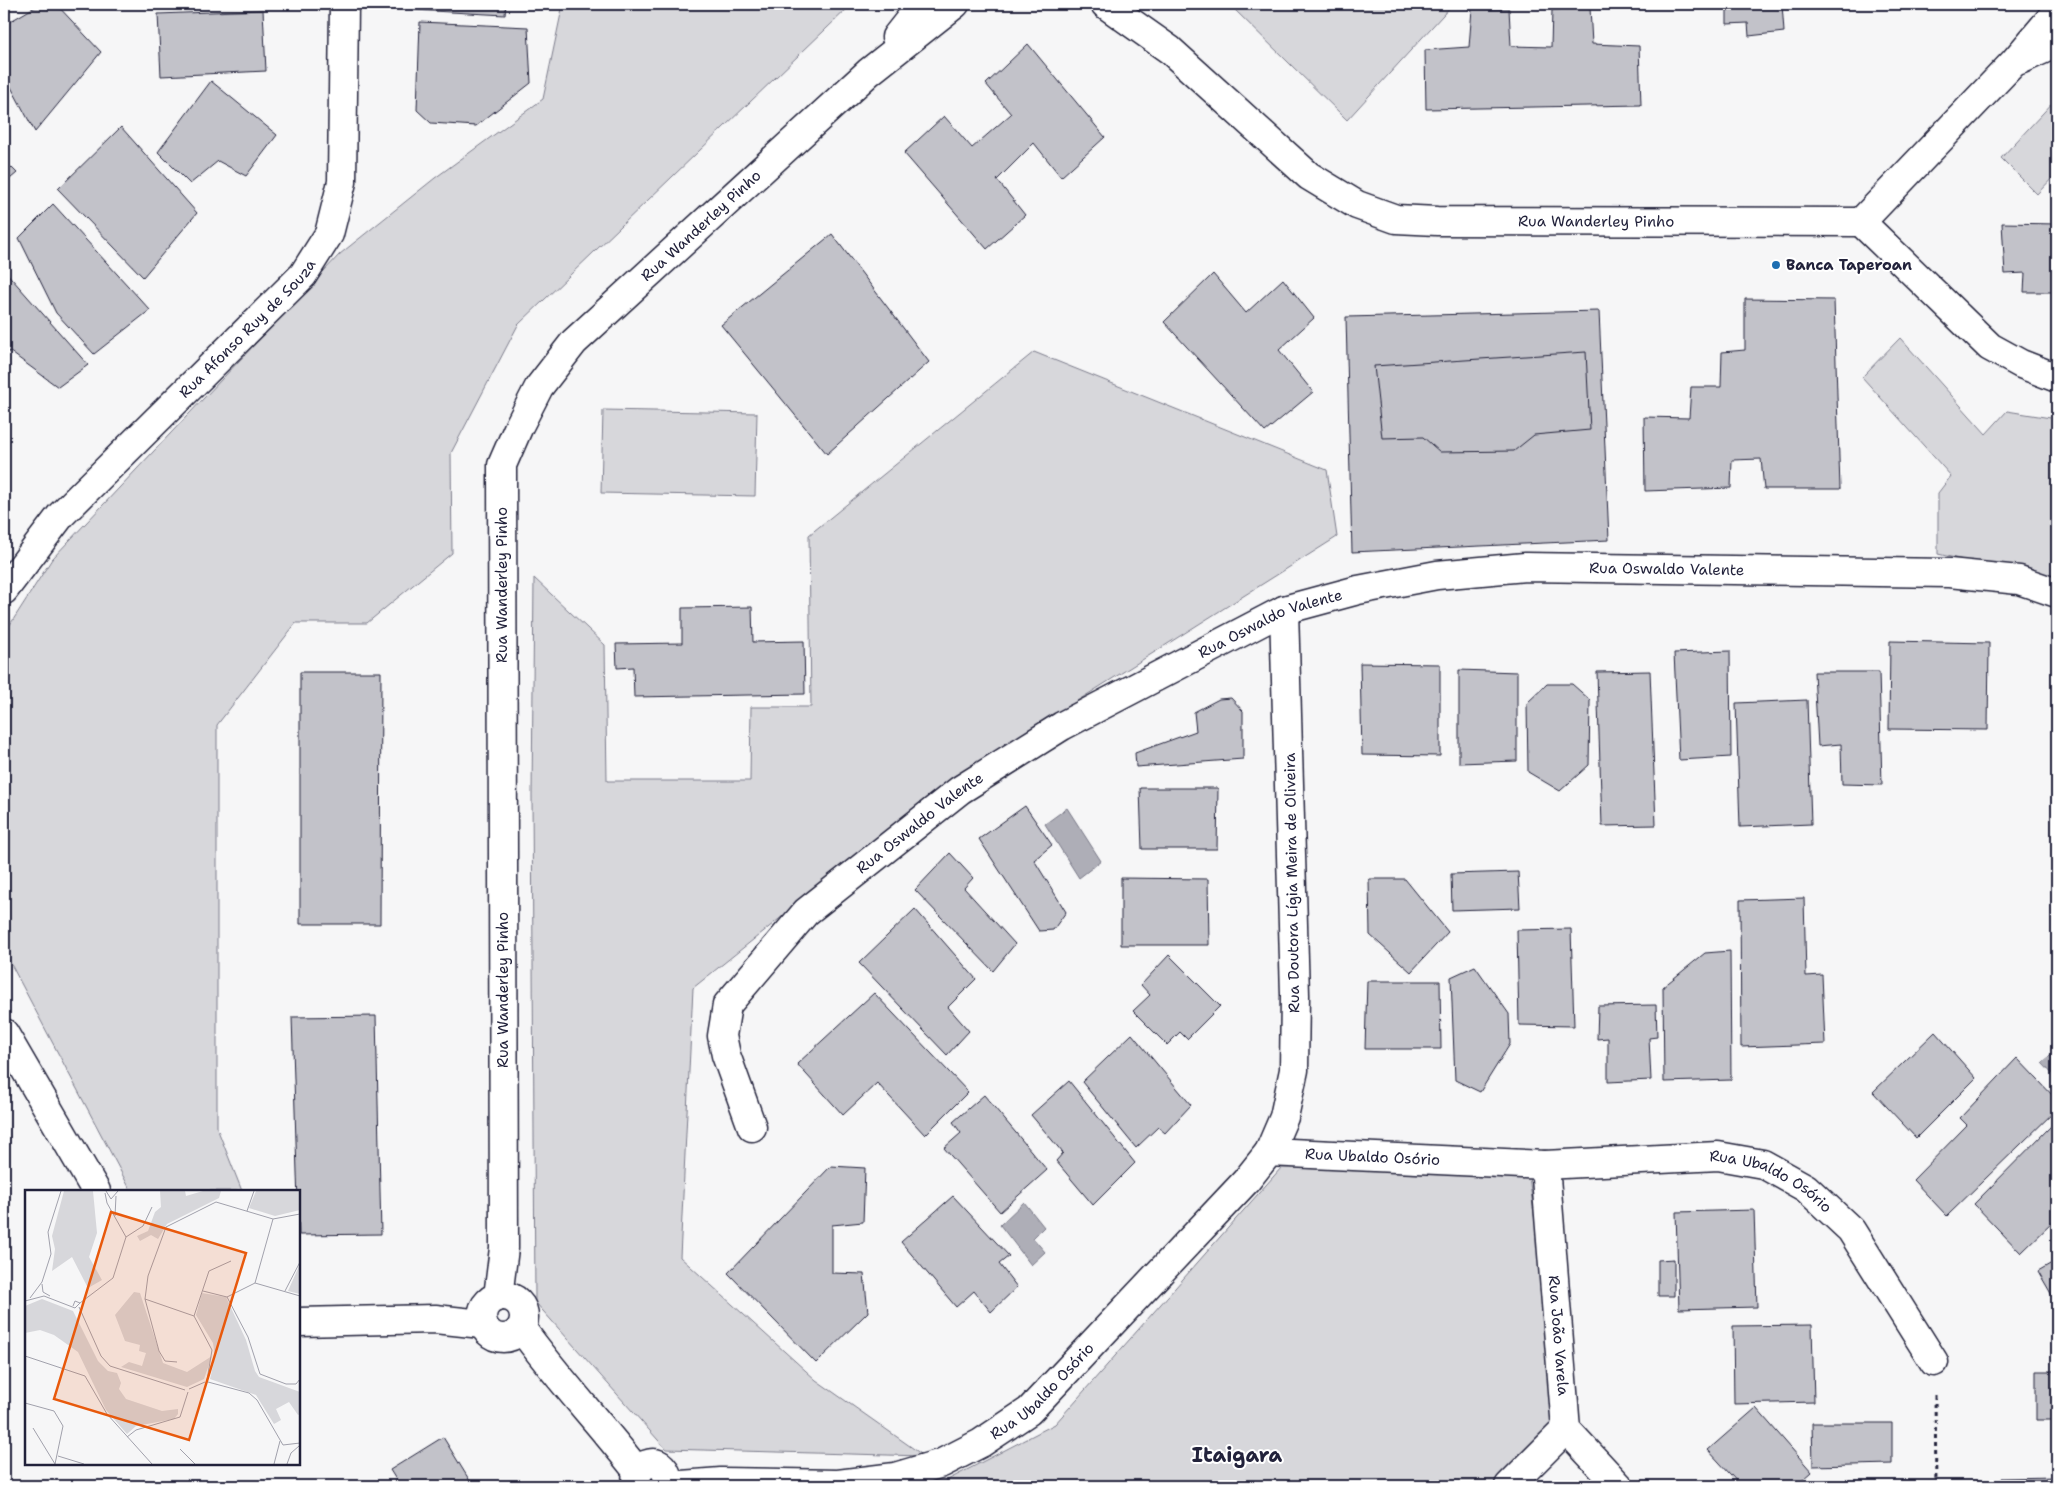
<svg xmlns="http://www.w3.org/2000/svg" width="2061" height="1490" font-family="'Shantell Sans',sans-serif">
  <rect width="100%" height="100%" fill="#f6f6f7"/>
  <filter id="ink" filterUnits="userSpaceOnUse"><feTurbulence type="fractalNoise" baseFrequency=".02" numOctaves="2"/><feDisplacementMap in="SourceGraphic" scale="10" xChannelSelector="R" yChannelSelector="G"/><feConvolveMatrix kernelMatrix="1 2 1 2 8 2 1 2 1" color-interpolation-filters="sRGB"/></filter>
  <g filter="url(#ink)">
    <path fill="#d7d7db" stroke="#7c7c8b" d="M563,4H852L518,325L451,453L452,553L367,623H296L217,725V1128L242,1191H131L4,951V634L52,559L340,254L435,178L543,99Z
      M1229,4H1453L1347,120Z
      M2057,98V173L2037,194L2001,158Z
      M1900,338L1986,434L2007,411L2057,419V582L1938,554V493L1951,476L1862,377Z
      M1034,352L1327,470L1337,537L955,778L693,988L680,1257L816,1380L924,1456L666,1449L535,1302L532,795L534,578L605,645L607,781H750L751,707H811L809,535Z
      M603,410L757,413L755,496L601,493Z
      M1527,1162L1562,1421L1491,1486H936L1055,1424L1281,1168Z"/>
    <path fill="#aeaeb7" stroke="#767685" d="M1067,808L1101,861L1079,878L1045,824Z
      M2057,1050V1079L2042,1063Z
      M1024,1202L1044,1227L1033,1238L1045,1252L1031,1265L1000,1225Z"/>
    <path fill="#c2c2c9" stroke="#22223b" d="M40,4H56L101,52L35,132L4,74V25Z
      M414,4H506L505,15L414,10Z
      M1727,4H1782L1784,32L1749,36L1748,23L1727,24Z
      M1590,8L1592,44L1639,46L1641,105L1426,109L1425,50L1469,47L1472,9H1509L1511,46L1551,47L1552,10Z
      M263,10L266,71L161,76L158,14Z
      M420,22L528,27L531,83L476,126L431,123L417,110Z
      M1028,44L1105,137L1061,177L1034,143L997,180L1025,215L987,249L904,153L944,116L972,148L1011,114L986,84Z
      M211,81L277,135L246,176L218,161L190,184L158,152Z
      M121,127L197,213L143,277L58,189Z
      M4,160L17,173L4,184Z
      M53,204L150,310L94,354L56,313L19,238Z
      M2002,223L2057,224V292H2024L2025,273L2005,274Z
      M832,234L929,362L827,454L721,325Z
      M4,270L88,365L58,387L9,351L4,359Z
      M1213,274L1246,313L1283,279L1314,318L1279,350L1313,392L1265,432L1164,322Z
      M1745,299L1834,300L1840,489H1764L1761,459L1732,460L1731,488L1645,491L1644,417L1689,418L1691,387H1721L1722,352L1745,350Z
      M1599,311L1609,540L1352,552L1346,317Z
      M1586,352L1590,430L1534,435L1514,451L1440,452L1423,437L1382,438L1374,366Z
      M752,607L753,642L804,641L805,694L634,697L633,667L617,668L616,644L682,643V608Z
      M1890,641L1989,643L1988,730L1889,729Z
      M1730,651L1731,757L1679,760L1674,653Z
      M1360,663L1440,664V756L1362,755Z
      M1459,670L1517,672V761L1459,763Z
      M1650,671L1656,825L1602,826L1597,672Z
      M300,672H381L380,924H300Z
      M1814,672H1879L1882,785L1842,784L1841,744L1818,746Z
      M1547,684H1572L1590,700L1589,765L1560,791L1528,772L1527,703Z
      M1231,698L1243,711V759L1136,767L1135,753L1196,731L1194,712L1219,699Z
      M1807,700L1811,824L1740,827L1736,703Z
      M1140,788H1218L1217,849H1142Z
      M1025,806L1052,845L1034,860L1066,912L1053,930L1039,931L979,839Z
      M950,853L973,878L964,888L1015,944L993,971L915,890Z
      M1518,872L1520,908L1452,910L1451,874Z
      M1121,878L1208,879L1209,945H1121Z
      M1369,879H1405L1448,932L1411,972L1370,935Z
      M1804,898L1806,976L1822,975L1825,1044L1741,1047L1740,900Z
      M915,909L976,979L948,1007L969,1031L947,1055L859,963Z
      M1571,929L1574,1026L1519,1025L1517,930Z
      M1730,951L1731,1080L1664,1082L1663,987L1705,953Z
      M1169,955L1220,1006L1187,1039L1180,1032L1167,1045L1133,1011L1150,995L1141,985Z
      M1475,966L1509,1014L1510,1044L1480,1092L1455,1080L1451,977Z
      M1367,981H1440L1441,1049H1365Z
      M874,993L968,1092L925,1135L877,1083L843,1115L797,1064Z
      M1656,1005L1657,1037L1649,1038L1651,1080L1608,1082V1038L1597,1039L1598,1006Z
      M376,1016L381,1234L299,1235L292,1017Z
      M1935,1032L1976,1078L1916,1138L1873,1092Z
      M1132,1034L1191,1105L1165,1133L1158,1127L1136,1148L1082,1082Z
      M2017,1058L2057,1100V1109L1947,1216L1913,1180L1967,1125L1960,1118Z
      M1069,1081L1135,1163L1093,1205L1056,1161L1063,1153L1031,1115Z
      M984,1095L1047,1170L1000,1212L944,1148L961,1133L953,1122Z
      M2057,1120V1218L2021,1253L1974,1204Z
      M831,1166L865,1168L863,1222L832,1225V1273L864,1274L868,1312L816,1363L728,1273Z
      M953,1196L1009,1256L999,1264L1017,1287L991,1312L974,1291L956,1307L901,1242Z
      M1754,1210L1757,1307L1679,1309L1676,1212Z
      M1674,1259V1296H1658V1260Z
      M2057,1260V1304L2038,1271Z
      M1812,1325L1814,1402L1734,1404L1733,1326Z
      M2036,1371H2057V1420H2036Z
      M1756,1408L1812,1472L1796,1486H1741L1708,1450Z
      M1812,1423H1892V1464L1813,1466Z
      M443,1437L473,1486H400L390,1470Z
      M2057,1477V1486H2001V1478Z
      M4,1482L79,1486H4Z"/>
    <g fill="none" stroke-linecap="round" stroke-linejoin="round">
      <defs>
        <g id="street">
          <path d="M1861,222L1990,347L2021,364L2057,378"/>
          <path id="s1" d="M4,590L61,515L303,275L329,234L342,182L344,4"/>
          <path d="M4,1033L96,1191"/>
          <path id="s2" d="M752,1127L726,1055L722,1036L727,1005L806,912L960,790L1062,726L1284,610L1358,590L1437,575L1525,567L1949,573L2019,580L2057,593"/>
          <path d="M1269,1152L1284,1117L1294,1070L1295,995L1284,610"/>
          <path id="s3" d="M1545,1165L1566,1429L1619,1486"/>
          <path d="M299,1322L435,1319L482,1324"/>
          <path id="s4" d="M668,1486L721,1482L838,1484L895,1477L942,1463L981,1443L1029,1411L1246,1181L1269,1152L1545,1165L1718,1156L1763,1164L1806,1188L1851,1230L1934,1362"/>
          <path d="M1509,1486L1566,1429"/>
        </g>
        <g id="secondary">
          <path id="s5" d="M1105,4L1170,50L1309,176L1357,205L1396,219L1437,221L1861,222L2014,62L2057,11"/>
          <path d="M896,37L922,4"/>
          <path d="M2020,60L2057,43"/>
          <circle cx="503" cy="1317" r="21"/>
          <path id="s6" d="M498,1297L504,1248L502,465L519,426L539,387L574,342L869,72L955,4"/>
          <path d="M522,1329C558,1379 600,1423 638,1472"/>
          <path d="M638,1486C628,1463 669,1449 668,1486"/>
        </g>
      </defs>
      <use href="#street" stroke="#22223b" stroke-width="31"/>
      <use href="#secondary" stroke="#22223b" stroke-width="31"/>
      <path stroke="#22223b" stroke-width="3" stroke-dasharray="4 4" stroke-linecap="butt" d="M1935,1395L1936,1486"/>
      <use href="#street" stroke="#fff" stroke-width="28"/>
      <use href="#secondary" stroke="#fff" stroke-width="28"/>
    </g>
  </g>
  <circle fill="#1f6fb2" stroke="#fff" stroke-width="2" cx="1776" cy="265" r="5"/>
  <g text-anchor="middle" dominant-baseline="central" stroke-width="4" stroke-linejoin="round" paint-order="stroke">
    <g font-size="15" fill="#22223b" stroke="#fff">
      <text stroke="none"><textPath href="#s5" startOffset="565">Rua Wanderley Pinho</textPath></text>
      <text stroke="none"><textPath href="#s6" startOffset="1148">Rua Wanderley Pinho</textPath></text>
      <text stroke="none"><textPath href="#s1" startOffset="358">Rua Afonso Ruy de Souza</textPath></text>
      <text stroke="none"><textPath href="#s2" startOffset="1204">Rua Oswaldo Valente</textPath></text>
      <text transform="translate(502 585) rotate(-90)">Rua Wanderley Pinho</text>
      <text stroke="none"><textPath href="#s2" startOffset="799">Rua Oswaldo Valente</textPath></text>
      <text stroke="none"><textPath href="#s2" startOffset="394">Rua Oswaldo Valente</textPath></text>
      <text transform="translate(1292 883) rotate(-91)">Rua Doutora Lígia Meira de Oliveira</text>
      <text transform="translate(503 990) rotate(-90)">Rua Wanderley Pinho</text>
      <text stroke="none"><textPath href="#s4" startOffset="835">Rua Ubaldo Osório</textPath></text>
      <text stroke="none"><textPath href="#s4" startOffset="1240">Rua Ubaldo Osório</textPath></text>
      <text stroke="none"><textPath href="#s3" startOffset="171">Rua João Varela</textPath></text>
      <text stroke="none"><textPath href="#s4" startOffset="401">Rua Ubaldo Osório</textPath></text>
    </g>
    <g font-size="15" font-weight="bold" fill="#22223b" stroke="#fff" text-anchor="start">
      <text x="1786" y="265">Banca Taperoan</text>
    </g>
    <g font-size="20" font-weight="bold" fill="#22223b" stroke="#fff">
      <text x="1237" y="1455">Itaigara</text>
    </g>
  </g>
  <g transform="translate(25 1190)">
    <rect width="275" height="275" fill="#f6f6f7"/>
    <path d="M39,1H68L72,43L64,67L77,90L63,98L47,67L27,81L30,59L27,46ZM135,1H160L161,6L178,1H196L194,8L142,34L133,49L126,45L115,51L112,46L123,41L130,22L136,17ZM231,1H275V20L250,26L224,18ZM275,74V104L263,101ZM109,102L115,103L138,173L162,182L187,166L179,189L162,197L96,177L104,172L117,176L121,163L114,161L115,155L100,151L90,125ZM177,103L201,107L221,150L230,181L234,187L275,202V224L273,225L264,212L251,219L256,230L249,234L231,205L185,189L190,167L188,153L171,125ZM17,109L48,121L73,171L83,181L92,183L96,193L94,199L101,209L137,221L153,219V224L149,229L111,236L102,244L81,220L53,162L29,145L15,140L0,143V116Z" fill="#d7d7db"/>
    <path fill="none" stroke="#a1a1ac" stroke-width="1" d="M81,1L86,9L93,1M222,21L229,1M90,26L91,6M101,47L118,36L127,17M230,93L248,29M17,94L18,102L25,106M178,101L202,107L230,93L275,106M260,101L275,72M202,107L223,147L235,184L261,194H271L275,189M5,108L17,92L26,64L23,42L36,1M120,109L169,126M0,111L19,106L50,118L55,113L50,111L48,116M55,113L88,88L101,47L82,13L80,3M54,117L76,166L85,176L160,200M0,166L60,186L82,224L127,274M152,172L140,171L134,161L120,109L123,86L141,37L191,12L248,29L275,24M182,190L187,160L169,126L184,81L206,71M183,192L224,203L232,210L258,255L275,253M164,199L180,192M0,213L29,221L38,236L30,274M8,238L30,274M102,247L111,240L155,227L163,202M155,259L170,274M33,266L59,274M249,274L255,251M262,274L266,263L274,256"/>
    <path fill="#e8590c" fill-opacity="0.15" stroke="#e8590c" stroke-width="2.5" d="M86,22L221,63L164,250L29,209Z"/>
    <rect width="275" height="275" fill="none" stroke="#22223b" stroke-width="2.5"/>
  </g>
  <rect width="2061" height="1490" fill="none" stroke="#fff" stroke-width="20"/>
  <rect x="10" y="10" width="2041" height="1470" fill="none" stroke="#22223b" stroke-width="2" filter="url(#ink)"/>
</svg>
